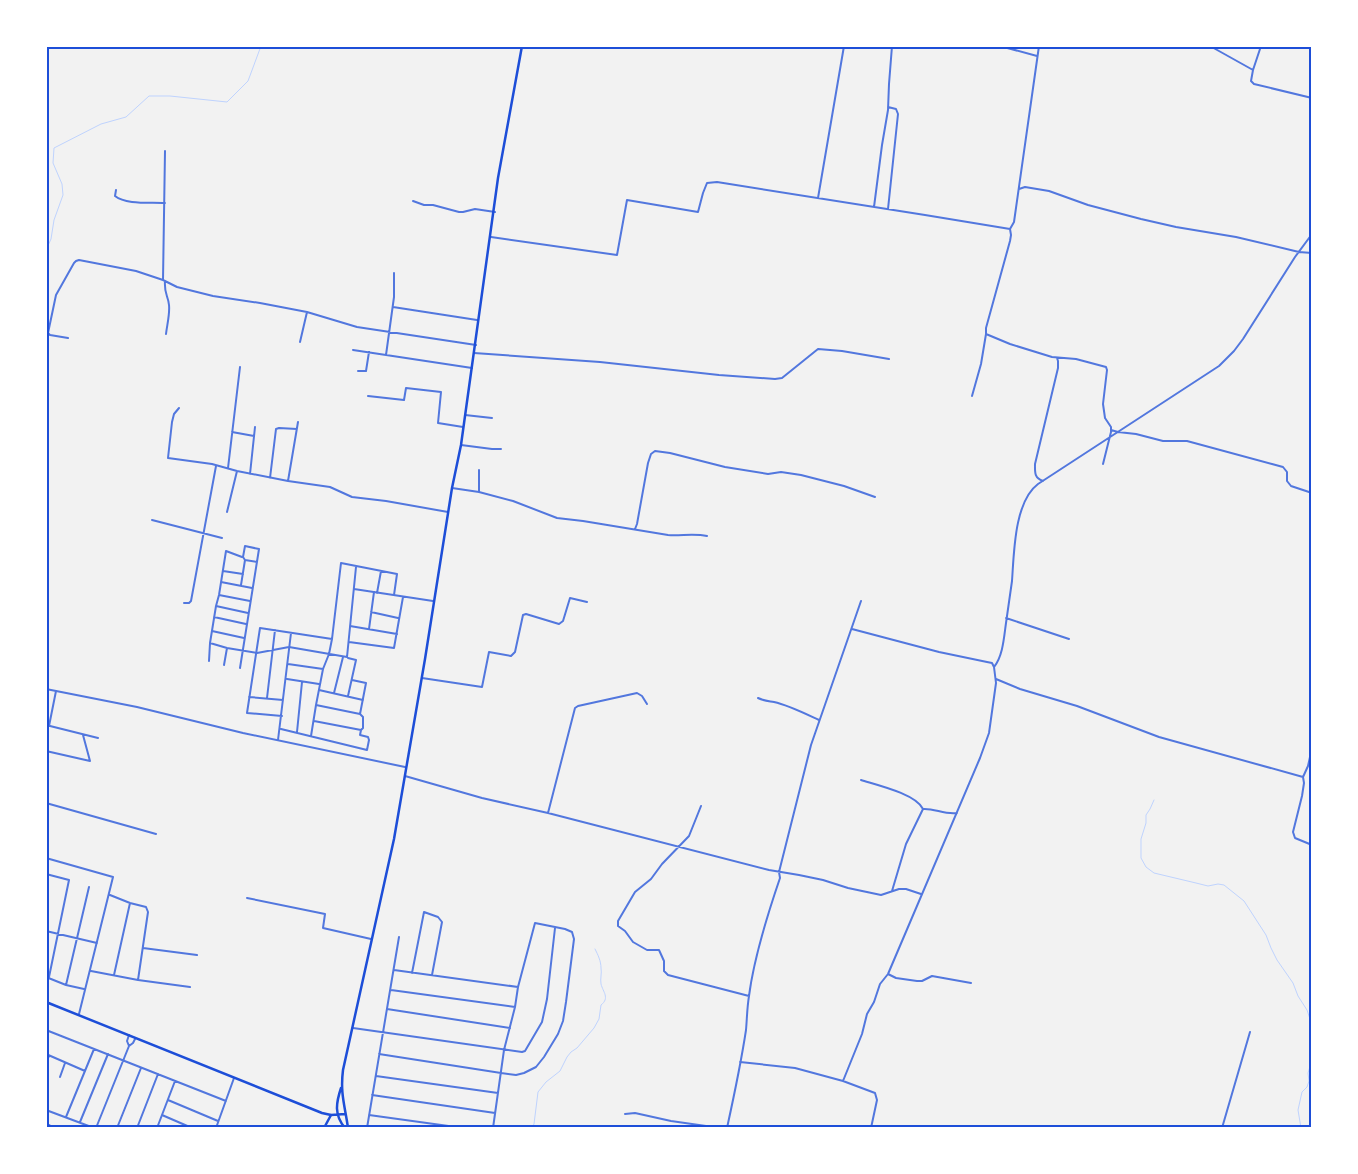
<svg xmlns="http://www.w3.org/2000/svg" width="1358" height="1174" font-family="Jost,sans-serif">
  <rect width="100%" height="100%" fill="#f2f2f2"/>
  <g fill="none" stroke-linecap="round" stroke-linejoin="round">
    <path stroke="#bfd3fe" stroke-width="1" d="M46,250L51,239L54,220L63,195L62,184L53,163L54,148L101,124L126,117L149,96H170L227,102L248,81L261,46
      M1154,800L1150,809L1146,815V823L1141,839V858L1146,867L1154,873L1196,883L1208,886L1218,884L1224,885L1244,901L1266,935L1271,948L1277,960L1293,983L1298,996L1307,1010L1312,1025
      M532,1128L534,1124L538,1092L546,1082L560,1071L567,1057L571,1052L577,1048L594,1028L599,1019L601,1005C610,998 603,992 601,984C600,979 602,973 601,968C601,961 598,955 595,949
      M1301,1128L1298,1110L1302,1092L1307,1087L1309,1081L1308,1073L1312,1060"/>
    <path stroke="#5277de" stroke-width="2" d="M1000,46L1037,56
      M1210,46L1253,70L1251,81L1254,84L1312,98
      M1253,70L1261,46
      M1019,189L1025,187L1049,191L1088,205L1141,219L1176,227L1236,237L1299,252L1312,253
      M116,190L115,196C126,205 151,202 165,203
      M818,198L844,46
      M413,201L424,205H433L459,212H463L475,209L495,212
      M874,207L882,145L888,110L889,84L892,46
      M888,209L898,114L896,109L888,107
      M491,237L617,255L627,200L698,212L703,193L707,183L717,182L925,215L1010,229L1014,222L1039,46
      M163,280L165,151
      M165,281C164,294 168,295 169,305C170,314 167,325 166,334
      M393,307L477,320
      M986,334L1010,344L1052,357L1076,359L1106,367L1107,370L1103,404L1105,418L1111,427V432L1103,464
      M68,338L50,335L48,333L56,295L74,263L76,261L79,260L136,271L163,280L177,287L213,296L260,303L307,312L357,327L476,345
      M300,342L307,312
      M353,350L472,368
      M474,353L600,362L719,375L775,379L782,378L818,349L842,351L889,359
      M386,355L394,297V273
      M358,371H366L369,352
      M368,396L404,400L406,388L441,392L438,423L463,427
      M972,396L981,364L986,334V328L1010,241L1011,235L1010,229
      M179,408L174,414L172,422L168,458L212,464L237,471L288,481L330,487L352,497L386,501L448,512
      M465,415L492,418
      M1111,430L1118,432L1136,434L1163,441H1187L1272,464L1283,467L1287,472V481L1291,486L1312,493
      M232,432L254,436
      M461,445L492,449H501
      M228,468L240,367
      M479,470V492
      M250,474L255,427
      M270,478L276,429L279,428L297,429
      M288,481L298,422
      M1043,481C1034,478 1035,472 1035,464L1058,368V361L1057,358
      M452,488L479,492L513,501L557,518L583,521L668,535C681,536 694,533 707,536
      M227,512L237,471
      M152,520L222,538
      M635,529L637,524L648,463L651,454L655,451L670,453L725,467L768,474L781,472L801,475L844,486L875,497
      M245,560L257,562
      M223,571L243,574
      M221,582L252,588
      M354,589L433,601
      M377,593L381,571
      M219,595L250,601
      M184,603H189L191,601L216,466
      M216,606L248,613
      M371,612L398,618
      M214,617L246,624
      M1006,618L1069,639
      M350,626L397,634
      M369,629L374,592
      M212,631L244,638
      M349,642L394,648L403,597
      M210,643L227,648L257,653L289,647L347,657L356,567
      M209,661L210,643L216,606L219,595L226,551L242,557
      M288,664L323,669
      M224,665L227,648
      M994,667C1003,656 1004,637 1006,623C1008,609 1010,595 1012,581C1014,554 1014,502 1038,484L1219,366L1234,351L1243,339L1295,257L1312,234
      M240,668L259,549L245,546L243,557L245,560L241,585
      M422,678L482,687L489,652L511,656L515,652L523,615L526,614L559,624L563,621L570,598L587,602
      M287,679L319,684
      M996,679L1020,689L1077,706L1159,737L1303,777
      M352,680L366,683L360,714
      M319,690L363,700
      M334,693L343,657
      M348,696L356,660L348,658
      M249,697L283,700
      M267,698L275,630
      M758,698C764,701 768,701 774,702C788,705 806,714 819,720
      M282,716L247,713L260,628L332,639
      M314,721L361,730L363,728V717L360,714L316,705
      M46,725L98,738
      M49,726L56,691
      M281,729L367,750L369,740L368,737L360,735L361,730
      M297,732L302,682
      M311,736L316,705L323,669L329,654L332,639L341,563L397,574L394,595
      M278,740L291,633
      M1312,748L1308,766L1303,777L1304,783L1302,796L1293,832L1295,838L1312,845
      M46,751L90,761L83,735
      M405,776L482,798L548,813L769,870L799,875L823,880L848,888L881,895L899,889H906L921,894
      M861,780C877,785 916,794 923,809L906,844L892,891
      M46,803L156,834
      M701,806L689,836L662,864L651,879L635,892L618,921V926L625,931L633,942L647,950H659L664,961V971L668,975L749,996
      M923,809C934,808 945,815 957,813
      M548,813L575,708L578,706L637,693L642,696L647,704
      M46,858L113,877L79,1014
      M46,874L69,880L49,977
      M110,895L130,903L146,907L148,912L138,980
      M247,898L325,914L323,928L371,939
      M46,931L97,943
      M143,948L197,955
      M394,970L518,987
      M91,971L138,980L190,987
      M412,973L424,912L438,917L442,922L432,975
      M888,974L896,978L917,981H922L932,976L971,983
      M114,975L130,903
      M46,977L66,985L84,989
      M66,985L89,887
      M391,990L515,1007
      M387,1009L510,1028
      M353,1028L522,1052L525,1051L542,1022L547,999L555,928
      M46,1030L226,1101
      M129,1046L127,1041L129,1035
      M46,1054L85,1071
      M379,1054L501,1073L516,1075L524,1073L536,1067L544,1057L558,1034L563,1021L566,1002L574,939L572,932L565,929L535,923L518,987L515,1007L504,1050L493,1128
      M46,1062L49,1056
      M740,1062L795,1068L843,1081L875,1093L877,1100L871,1128
      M376,1076L498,1093
      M60,1077L65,1063
      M843,1081L862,1034L867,1014L874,1002L880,984L888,974L980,758L989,733L996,683L994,667L992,663L987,662L939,652L852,629
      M372,1095L495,1113
      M168,1100L218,1121
      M46,1110L94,1128
      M625,1114L635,1113L671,1121L720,1128
      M162,1115L192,1128
      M369,1115L463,1128
      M66,1117L94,1049
      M80,1122L108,1054
      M46,1123L54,1128
      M96,1128L129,1046L133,1043L135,1039
      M117,1128L141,1068
      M137,1128L158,1074
      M157,1128L175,1081
      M216,1128L234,1078
      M367,1128L399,937
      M727,1128C734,1096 741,1063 746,1030C747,1019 747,1008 749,996C754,957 767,916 780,878L779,872L811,745L861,601
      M1222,1128L1250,1032"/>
    <path stroke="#5277de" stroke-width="2" d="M46,689L137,707L243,733L405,767"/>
    <path stroke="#1d4ed8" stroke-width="2.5" d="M324,1128L331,1115"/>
    <path stroke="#1d4ed8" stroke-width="2.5" d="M46,1002L322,1113L331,1115L345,1114
      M341,1088C336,1103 334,1115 345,1128
      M348,1128C345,1106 340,1094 343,1070L394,839L425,659L452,488L461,445L498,178L522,46"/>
  </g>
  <rect width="1358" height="1174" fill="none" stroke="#ffffff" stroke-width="95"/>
  <rect x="48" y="48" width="1262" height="1078" fill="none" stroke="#1d4ed8" stroke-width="2"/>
</svg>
